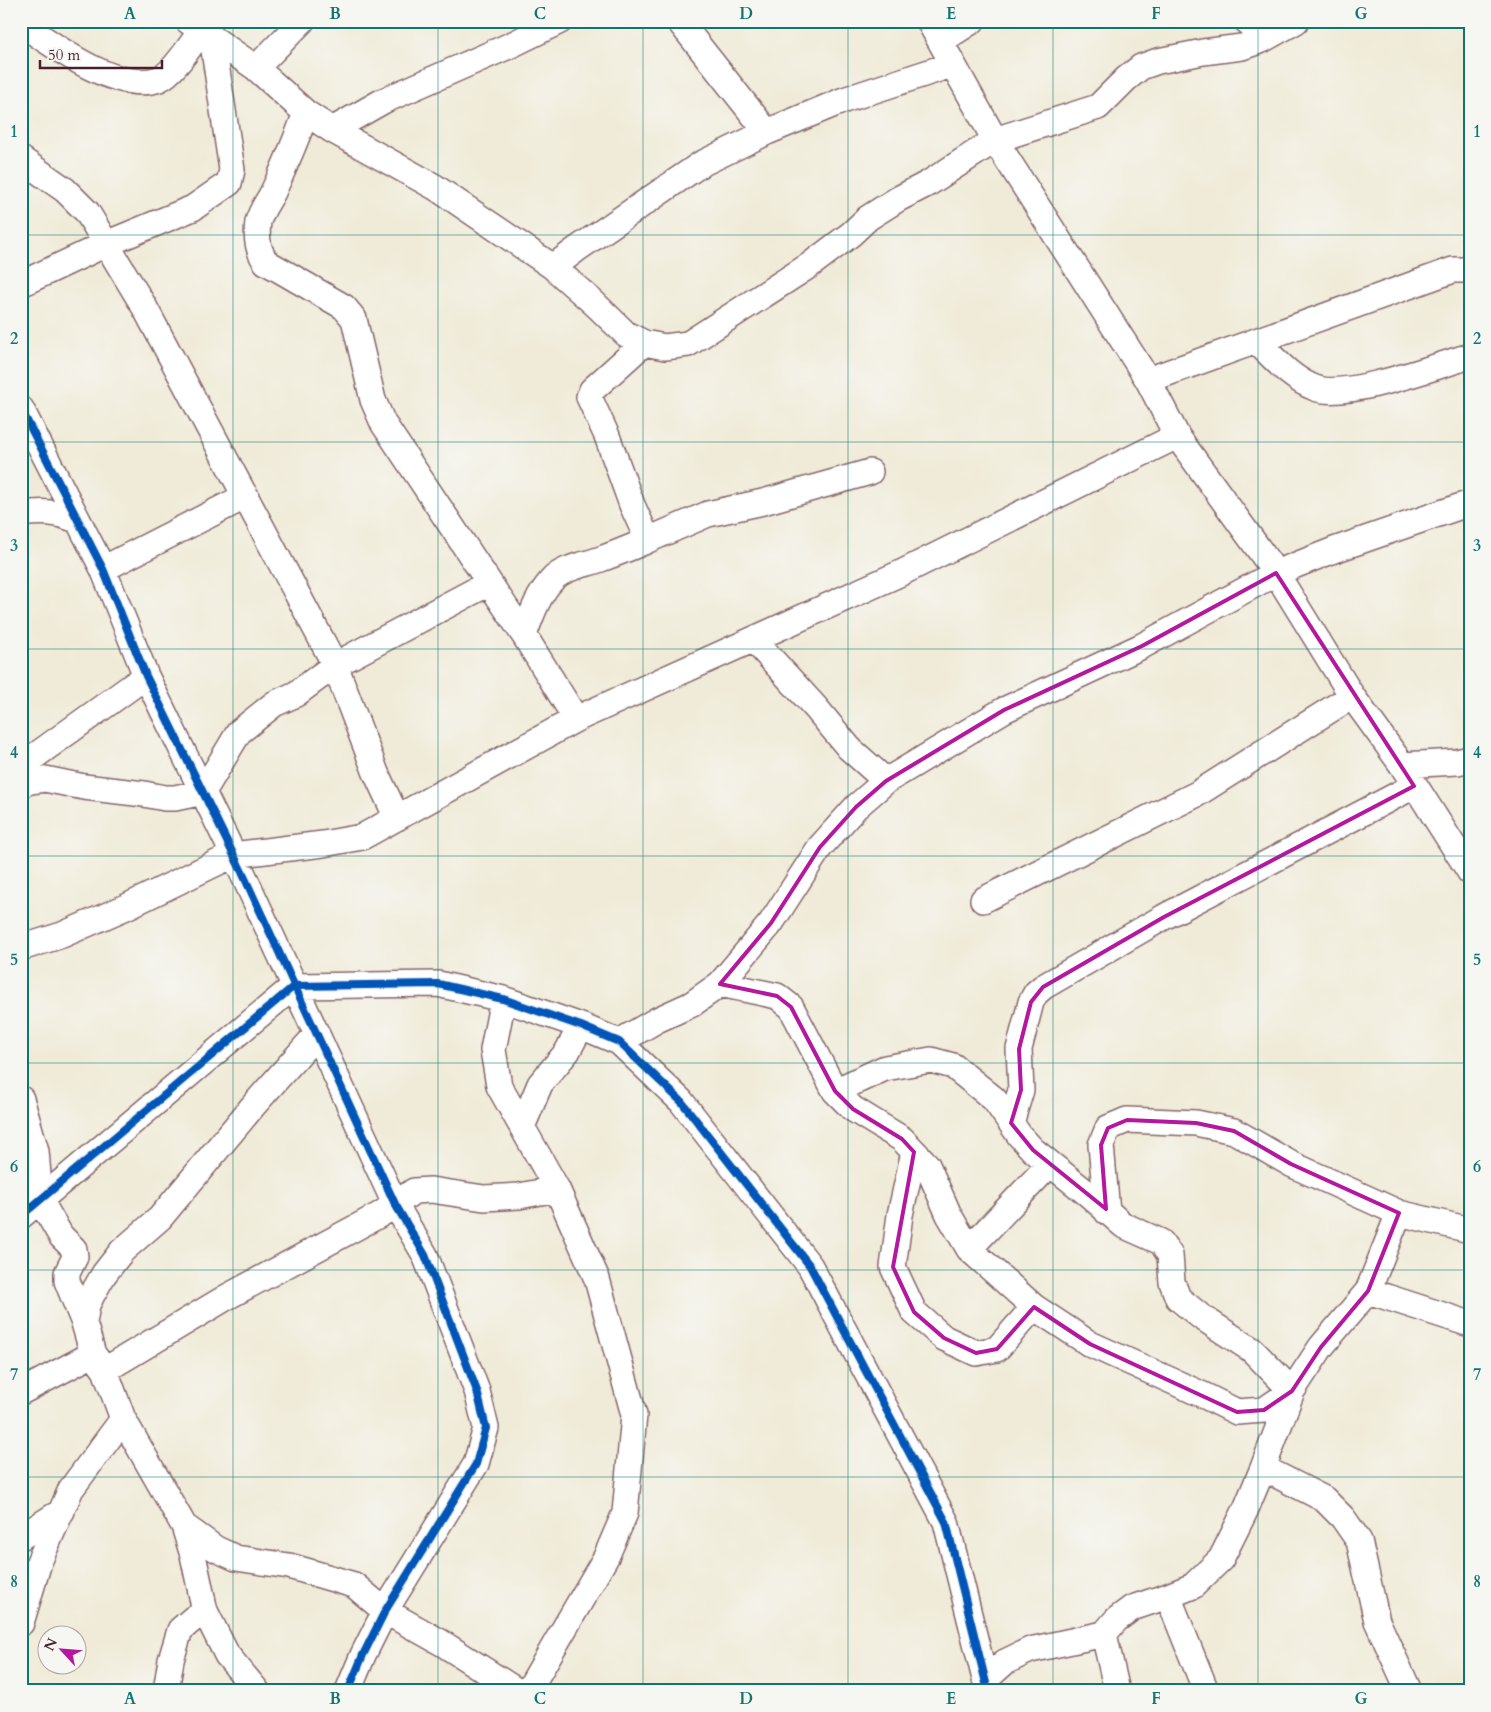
<svg xmlns="http://www.w3.org/2000/svg" width="1491" height="1712" font-family="Cardo,serif">
  <rect width="100%" height="100%" fill="#f6f6f2"/>
  <filter id="ink" filterUnits="userSpaceOnUse"><feTurbulence type="fractalNoise" baseFrequency=".02" numOctaves="2"/><feDisplacementMap in="SourceGraphic" scale="10" xChannelSelector="R" yChannelSelector="G"/><feConvolveMatrix kernelMatrix="1 2 1 2 8 2 1 2 1" color-interpolation-filters="sRGB"/></filter>
  <filter id="wash" filterUnits="userSpaceOnUse"><feTurbulence type="fractalNoise" baseFrequency=".0096" numOctaves="4" result="noise"/><feDisplacementMap in="SourceGraphic" scale="20" xChannelSelector="R" yChannelSelector="G"/><feGaussianBlur stdDeviation="1.12" result="paint"/><feColorMatrix in="noise" values="0 0 0 0 0 0 0 0 0 0 0 0 0 0 0 0 0 1.4 0 .05"/><feComposite in="paint" operator="in"/></filter>
  <g filter="url(#wash)">
    <rect width="100%" height="100%" fill="#f0ebd8"/>
  </g>
  <g filter="url(#ink)">
    <g fill="none" stroke-linecap="round" stroke-linejoin="round">
      <defs>
        <path id="minor" d="M188,21L256,68L306,113L332,130L435,187L553,267L577,249L701,164L767,132L844,100L951,65
          M679,21L767,132
          M929,21L995,140L1148,380L1177,436L1276,573L1352,696L1402,765L1470,872
          M1247,21L1262,40
          M21,23C54,46 117,94 159,79C173,74 192,43 201,31
          M941,41L972,21
          M256,68L302,21
          M306,113C296,140 285,166 273,192C268,202 261,210 258,222C256,237 257,250 266,262L344,307L354,319L373,400L383,423L524,635L576,719
          M332,130L383,101L511,45L560,21
          M21,159L65,190L87,212L145,308L335,665L376,773L397,818
          M553,267L595,304L626,334L644,343L665,347L688,344L810,265L851,234L868,218L898,199L929,183L995,140L1098,107L1126,79L1141,67L1158,61L1203,52L1242,47L1262,40L1296,21
          M21,284L106,244L193,208L229,183L232,170L212,37
          M1256,341C1274,358 1291,379 1315,388C1345,400 1436,366 1470,356
          M1148,380L1453,270H1470
          M21,409L103,569L146,676L242,872L395,1204L425,1255L477,1391L486,1428L476,1464L385,1611L363,1655L348,1691
          M21,514C46,511 54,512 77,520
          M648,540L708,514L763,502L870,472
          M103,569L246,496
          M524,635C531,616 538,595 552,580C564,567 585,565 601,559C617,553 633,547 648,540L632,505L607,436L589,397L592,390L644,343
          M754,640L816,708L849,748L886,781
          M1402,765L1457,762L1470,759
          M21,766L146,676
          M21,785L30,781L45,779L84,787L144,794L165,798H175L203,792L239,732L274,704L296,694L335,665L489,583
          M983,900L1197,794L1352,696
          M21,948L62,935L126,907L233,855L323,844L362,837L576,719L901,573L1177,436
          M720,984L777,996L791,1007L835,1091L853,1109L902,1139L927,1165L949,1215L969,1249L1034,1307L1090,1344L1203,1395L1237,1412L1264,1410L1292,1391L1321,1347L1368,1291L1399,1213
          M503,999L493,1050L499,1086L557,1189L597,1279L634,1415L625,1513L606,1557L528,1691
          M619,1042L657,1020L692,1004L720,984L771,923L820,847L856,807L886,781L1004,710L1142,646L1276,573L1334,550L1470,503
          M835,1091L885,1068L931,1060L953,1066L994,1099L1020,1136L1033,1150L1088,1194L1123,1225L1161,1242L1170,1255L1172,1282L1178,1298L1200,1316L1252,1350L1292,1391L1263,1468L1245,1511L1221,1559L1193,1586L1168,1596L1132,1608L1116,1620L1104,1634L1030,1650L1005,1662L986,1679
          M21,1099L36,1151L40,1200L61,1236L74,1249L75,1257L67,1273V1281L84,1323
          M1011,1123L1021,1090L1019,1049L1031,1002L1036,993L1043,987L1164,917L1414,786
          M522,1127L540,1084L567,1052L581,1026
          M914,1152L900,1215L893,1267L914,1312L944,1338L976,1353L997,1349L1034,1307
          M1107,1212L1101,1145L1108,1128L1127,1120L1196,1123L1234,1131L1291,1164L1399,1213L1470,1230
          M21,1216L294,986L438,984L503,999L581,1026L619,1042L681,1101L810,1266L946,1522L988,1691
          M969,1249L1050,1164
          M1368,1291L1470,1324
          M105,1370L227,1297L381,1214L414,1191L431,1190L484,1198L519,1196L557,1189
          M21,1392L93,1354
          M1263,1468L1324,1499L1343,1518L1359,1541L1377,1621L1409,1691
          M184,1526L216,1549L236,1558L289,1566L354,1585L385,1611L442,1643L517,1691
          M21,1537L62,1511
          M1168,1596L1206,1691
          M21,1623L39,1562L71,1489L123,1419
          M1104,1634L1117,1691
          M166,1691L171,1660L180,1630L194,1618L205,1611
          M257,1691L227,1655L205,1611L193,1555L184,1526L123,1419L105,1370L93,1354L84,1323L87,1305L93,1293L104,1274L122,1251L160,1218L253,1106L317,1034"/>
      </defs>
      <use href="#minor" stroke="#846668" stroke-width="28"/>
      <use href="#minor" stroke="#fff" stroke-width="25"/>
      <defs>
        <path id="cycleway" d="M21,409L103,569L146,676L242,872L395,1204L425,1255L477,1391L486,1428L476,1464L385,1611L363,1655L348,1691
          M21,1216L294,986L438,984L503,999L581,1026L619,1042L681,1101L810,1266L946,1522L988,1691"/>
      </defs>
      <use href="#cycleway" stroke="#f6f6f2" stroke-width="11"/>
      <use href="#cycleway" stroke="#0057b8" stroke-width="8"/>
    </g>
  </g>
  <path fill="none" stroke="#b5179e" stroke-width="4" stroke-linejoin="round" d="M1276,573L1414,786L1164,917L1043,987L1031,1002L1019,1049L1021,1090L1011,1123L1033,1150L1106,1209L1101,1145L1108,1128L1127,1120L1196,1123L1234,1131L1291,1164L1399,1213L1368,1291L1321,1347L1292,1391L1264,1410L1237,1412L1090,1344L1034,1307L997,1349L976,1353L944,1338L914,1312L893,1267L914,1152L902,1139L853,1109L835,1091L791,1007L777,996L720,984L771,923L820,847L856,807L886,781L1004,710L1142,646Z"/>
  <path fill="none" stroke="#0f766e" stroke-width="1" stroke-opacity="0.55" d="M233,21V1691M438,21V1691M643,21V1691M848,21V1691M1053,21V1691M1258,21V1691M21,235H1470M21,442H1470M21,649H1470M21,856H1470M21,1063H1470M21,1270H1470M21,1477H1470"/>
  <rect width="1491" height="1712" fill="none" stroke="#f6f6f2" stroke-width="55"/>
  <g transform="translate(62 1650) rotate(296)"><circle r="24" fill="#f6f6f2" stroke="#b1a0a2"/>
  <path d="M0-4L9 19L0 12L-9 19Z" fill="#b5179e"/>
  <text y="-8" font-size="14" font-weight="bold" text-anchor="middle" fill="#4a1f2b">N</text>
  </g>
  <path d="M40 60v8h122v-8" fill="none" stroke="#4a1f2b" stroke-width="2.5"/>
  <text x="48" y="60" font-size="15" fill="#4a1f2b" stroke="#f6f6f2" stroke-width="4" paint-order="stroke">50 m</text>
  <rect x="28" y="28" width="1436" height="1656" fill="none" stroke="#0f766e" stroke-width="2"/>
  <g font-size="16" text-anchor="middle" font-weight="bold" fill="#0f766e">
    <text x="130" y="19">A</text>
    <text x="335" y="19">B</text>
    <text x="540" y="19">C</text>
    <text x="746" y="19">D</text>
    <text x="951" y="19">E</text>
    <text x="1156" y="19">F</text>
    <text x="1361" y="19">G</text>
    <text x="14" y="137">1</text>
    <text x="1477" y="137">1</text>
    <text x="14" y="344">2</text>
    <text x="1477" y="344">2</text>
    <text x="14" y="551">3</text>
    <text x="1477" y="551">3</text>
    <text x="14" y="758">4</text>
    <text x="1477" y="758">4</text>
    <text x="14" y="965">5</text>
    <text x="1477" y="965">5</text>
    <text x="14" y="1172">6</text>
    <text x="1477" y="1172">6</text>
    <text x="14" y="1380">7</text>
    <text x="1477" y="1380">7</text>
    <text x="14" y="1587">8</text>
    <text x="1477" y="1587">8</text>
    <text x="130" y="1704">A</text>
    <text x="335" y="1704">B</text>
    <text x="540" y="1704">C</text>
    <text x="746" y="1704">D</text>
    <text x="951" y="1704">E</text>
    <text x="1156" y="1704">F</text>
    <text x="1361" y="1704">G</text>
  </g>
</svg>
